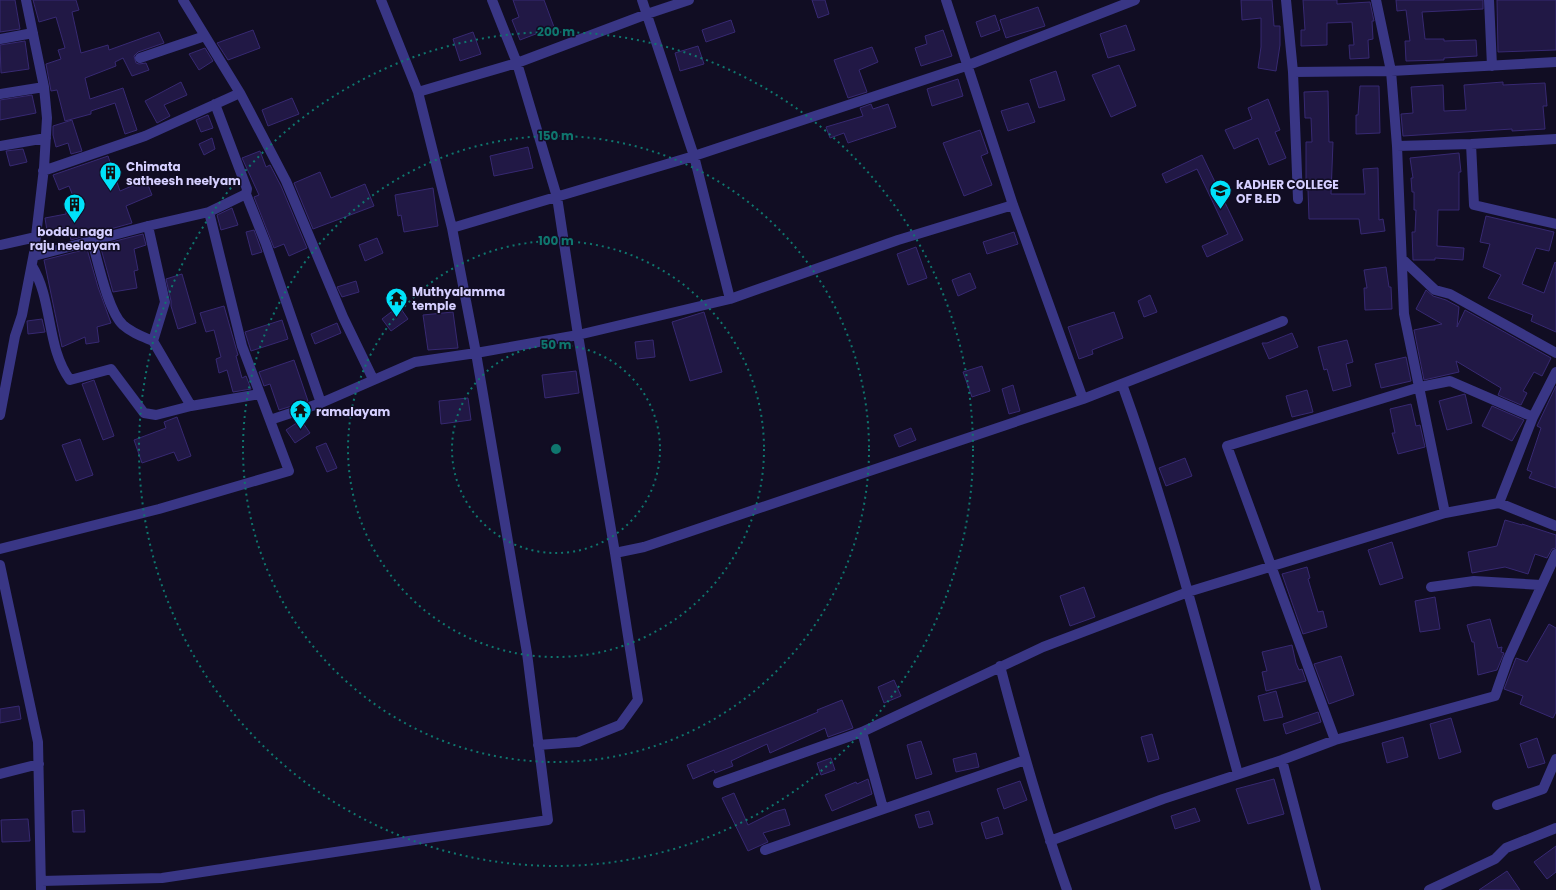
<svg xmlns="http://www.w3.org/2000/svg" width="1556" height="890" font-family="Poppins,sans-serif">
  <rect width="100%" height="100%" fill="#110d23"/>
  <path fill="#211845" stroke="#372972" d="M0,0H15L20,29L0,32Z
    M33,0H76L79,10L72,12L81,53L108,45L109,50L159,32L164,43L138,52L134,56L136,63L139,64L146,63L149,70L132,76L123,58L115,62L116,66L85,78L90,99L123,88L137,130L125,134L115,103L91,111V114L65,121L57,90L51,91L46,64L61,59L58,50L65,48L56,17L39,22Z
    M513,0H544L554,27L520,40L512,20L519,17Z
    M812,0H825L829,14L818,18Z
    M1241,0H1272L1274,26H1280V45L1276,71L1258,68L1261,47V18L1242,20Z
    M1303,0H1337V4L1370,2L1374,21H1372L1373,39L1368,40L1369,58L1350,59L1349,45H1354L1352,22L1327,23V45L1301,46V30H1305Z
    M1396,0H1483V9L1422,12L1425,39H1444V41L1476,40L1477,56L1444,58V60L1406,61L1405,41H1410L1406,10L1397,11Z
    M1497,0H1556V50L1498,52Z
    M1038,7L1045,26L1006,38L1000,20Z
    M995,15L1000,30L981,37L976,22Z
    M731,20L735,32L706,42L702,30Z
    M1126,25L1135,50L1108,58L1100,34Z
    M253,30L260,48L228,60L217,43Z
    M943,30L952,56L921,66L915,48L927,44L925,36Z
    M473,32L481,54L460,61L453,39Z
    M25,41L29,69L1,73L0,45Z
    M698,46L704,64L680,71L675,53Z
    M872,47L878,62L859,70L867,92L848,98L834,60Z
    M205,48L213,61L199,70L189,54Z
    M1119,65L1136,106L1111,117L1092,75Z
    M1056,71L1065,100L1039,108L1030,80Z
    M958,79L963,96L932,106L927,89Z
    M181,82L187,95L164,105L170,116L157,123L145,101Z
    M1503,82V85L1545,83L1547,106H1543L1545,129L1512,131V129L1403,136L1401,114L1413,113L1411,87L1443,85L1444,111L1466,110L1464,85Z
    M1360,86H1379L1380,133L1356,134V115H1358Z
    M1328,91L1329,142H1333L1331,194H1365L1363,169L1378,168L1379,220L1383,219L1385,231L1361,234L1359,219H1309L1308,190H1306V142H1312L1311,118H1305L1304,92Z
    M32,95L36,113L0,120V100Z
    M292,98L299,114L268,126L262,110Z
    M1268,99L1280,130L1275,132L1286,158L1269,165L1258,138L1234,149L1225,130L1252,119L1248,108Z
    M1028,103L1035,122L1008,131L1001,111Z
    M871,104L873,109L888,104L896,127L848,143L844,133L830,138L826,127L863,116L860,108Z
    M208,115L213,128L201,132L196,120Z
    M72,120L82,151L71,154L68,143L56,147L53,135V126Z
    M980,130L988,153L981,156L992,185L964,196L943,143Z
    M212,138L215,149L204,155L199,144Z
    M528,147L533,168L494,176L490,156Z
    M23,149L27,162L10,166L6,151Z
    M260,151L266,167L270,165L281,186L307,248L289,256L284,244L274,248L254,197L259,195L242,158Z
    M1459,153L1461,172H1459V210H1438L1437,246L1464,248L1463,260L1435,258V260H1413L1412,232H1415L1416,210H1414V192H1412L1411,178H1413L1410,158Z
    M1202,155L1243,240L1207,257L1202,246L1228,234L1197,169L1166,183L1162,174Z
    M108,156L120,191L146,180L152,195L126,206L132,223L71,240L68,227L47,231L45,218L66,214V211L78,209L69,186L59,190L53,175Z
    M320,172L331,198L365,184L374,206L313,229L294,183Z
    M433,188L438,226L404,232L401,215L398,216L395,195Z
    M232,208L238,225L221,230L217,215Z
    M1486,216L1554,232L1549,251L1536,248L1522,284L1544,293L1555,262L1556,263V332L1531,321L1533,315L1488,298L1501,275L1483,267L1490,244L1480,242Z
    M254,230L262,252L252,255L246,232Z
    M1014,232L1018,244L987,254L983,242Z
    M143,234L146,245L134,249L138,270L134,271L137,288L113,292L100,245Z
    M377,238L383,253L365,261L359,245Z
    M916,247L927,278L908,285L897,254Z
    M87,249L98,287L111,323L97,327L99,342L86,344L85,337L62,347L44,260Z
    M1386,267L1389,287H1391L1392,309L1365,310L1364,288H1367L1364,270Z
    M970,273L976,288L958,296L952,280Z
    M182,274L196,323L178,329L171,306V301L166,279Z
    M356,281L359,292L342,297L337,287Z
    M1426,290L1433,296L1446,300L1459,307L1457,327L1465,310L1551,358L1542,376L1534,372L1523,391L1527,393L1521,405L1498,395L1501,388L1456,361L1459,372L1424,380L1414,330L1442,324L1416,309Z
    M1150,295L1157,312L1144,317L1138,301Z
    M224,306L238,355L236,356L242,378L246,376L251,389L233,392L227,370L219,373L216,359L221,357L214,330L206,332L200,313Z
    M399,306L408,319L391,331L382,319Z
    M453,312L458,348L428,350L423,315Z
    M704,312L722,372L690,381L672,322Z
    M1114,312L1123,338L1092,350L1093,354L1079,359L1068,327Z
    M42,319L45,332L28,334L27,321Z
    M282,320L288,339L251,351L245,332Z
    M337,323L341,333L315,344L311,334Z
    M1292,333L1298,347L1269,359L1262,343H1267Z
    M653,340L655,357L637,359L635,342Z
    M1347,340L1353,362L1346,364L1351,386L1333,391L1327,369L1324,370L1318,347Z
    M1406,357L1411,381L1381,388L1375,364Z
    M294,360L308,401L279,410L270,384L264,386L259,372Z
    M982,366L990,391L972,397L963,372Z
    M576,371L579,393L545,398L542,375Z
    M94,380L114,436L103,440L82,384Z
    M1013,385L1020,411L1009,414L1002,389Z
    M1556,386V488L1529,478L1532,472L1527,470L1541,428L1537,426Z
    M1307,390L1313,412L1292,417L1286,396Z
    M1465,394L1472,423L1447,430L1439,401Z
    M468,398L471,420L441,424L439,401Z
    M1411,404L1416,426L1420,425L1425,447L1398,454L1392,433H1395L1390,409Z
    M1492,406L1524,420L1512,441L1482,426Z
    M177,417L191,456L178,461L174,452L142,463L134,440L166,428L164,422Z
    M301,420L310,433L295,443L286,430Z
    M911,428L916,440L899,447L894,435Z
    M80,439L93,475L76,481L62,445Z
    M326,443L337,468L327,472L316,447Z
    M1185,458L1192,476L1166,486L1159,468Z
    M1505,520L1522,525V524L1556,535V548L1552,549L1547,558L1535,554L1528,574L1505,567L1472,573L1468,552L1497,546Z
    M1392,542L1403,578L1380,585L1368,550Z
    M1307,567L1310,578L1308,579L1318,612L1323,611L1327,627L1303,634L1282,574Z
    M1084,587L1095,617L1070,626L1060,596Z
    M1435,597L1440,629L1420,632L1415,601Z
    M1490,619L1498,648L1502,647L1501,652L1504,653L1497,670L1478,675L1474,642H1472L1467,625Z
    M1549,624L1556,628V712L1553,718L1520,704L1523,696L1504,689L1516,658L1527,662Z
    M1292,645L1296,663L1299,670L1302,669L1306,681L1266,691L1262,672L1267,671L1262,652Z
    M1341,656L1354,695L1329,704L1314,664Z
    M894,680L901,696L884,703L878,687Z
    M1276,691L1283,717L1264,721L1258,696Z
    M842,700L853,728L828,737L825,728L770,753L767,744L731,761L733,766L715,773L714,770L693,779L687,765L799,720L818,712L817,710Z
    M19,706L21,719L0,723V709Z
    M1318,712L1321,722L1286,734L1283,724Z
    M1451,718L1461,752L1439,759L1430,724Z
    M1152,734L1159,759L1148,762L1141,737Z
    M1403,737L1408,757L1387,763L1382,743Z
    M1537,738L1545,763L1528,768L1520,744Z
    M921,741L932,774L916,779L907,745Z
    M976,753L979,767L956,772L953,759Z
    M831,758L835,770L821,775L817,763Z
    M868,779L872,794L832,811L825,795L856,782L857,784Z
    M1274,779L1284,814L1248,824L1236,789Z
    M1020,781L1027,800L1004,809L997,789Z
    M734,793L748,825L774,812L785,809L790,825L763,833L768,842L748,851L722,798Z
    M1195,808L1200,821L1175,829L1171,816Z
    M84,810L85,832H73L72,811Z
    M929,811L933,824L919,828L915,815Z
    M998,817L1003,834L986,839L981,823Z
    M28,819L30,841L2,842L1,820Z
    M1556,846V872L1547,879L1534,862Z
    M1507,871L1520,890H1479Z"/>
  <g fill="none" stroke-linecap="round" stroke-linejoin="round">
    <path stroke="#393685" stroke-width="10" d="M381,0L418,92L452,228L476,353L578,335L557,197L517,63L492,0
      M642,0L694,156L730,299
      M946,0L1013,205L1083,399L1283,321
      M1286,0L1293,72L1298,199
      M1376,0L1391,71L1397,146L1404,314L1445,513
      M1489,0L1492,66
      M0,39L33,33
      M140,58L205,36
      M1293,72L1391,71L1556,62
      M418,92L517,63L647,14L689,0
      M240,93L286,181L343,317L373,379
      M0,94L44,87
      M1471,144L1474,205L1556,224
      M0,146L46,138
      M1397,146L1471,144L1556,139
      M43,171L145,136L240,93L183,0
      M246,194L266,244L321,403
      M209,212L246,194L247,189L215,104
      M148,226L165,302L153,341L191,406
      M452,228L694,156L966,66L1135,0
      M92,241C98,262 108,311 123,325C132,333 141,336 153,341
      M0,245L36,237
      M1402,259L1435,290L1450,294L1556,353
      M32,266C53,300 46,347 70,380L111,369L144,413L156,415L191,406L260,394
      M1122,384C1168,511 1202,643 1238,774
      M0,415L15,336L22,315L34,253L44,168L47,118L44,87L26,0
      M1499,503L1533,417L1556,372
      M0,549L159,509L289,471L242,346L209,212L148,226L34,256
      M615,553L644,547L1083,399
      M0,565L38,742L41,890
      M1431,587L1474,581L1541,585
      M1000,666C1020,742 1041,816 1067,890
      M862,732L883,808
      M1335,740L1227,446L1420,387L1450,381L1533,417
      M538,745L578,742L620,725L638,700L615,553L578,335L730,299L898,240L1013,205
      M1282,760L1316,890
      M0,774L39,764
      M718,783L862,732L1043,647L1188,592L1445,513L1499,503L1556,526
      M1497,805L1543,789L1556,759
      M1050,841L1163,799L1282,760L1335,740L1495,696L1508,659L1556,554
      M765,850L1025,760
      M41,881L162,878L548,820L527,653L476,353L415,362L321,403L270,420
      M1429,890L1495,859L1506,848L1556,828"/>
  </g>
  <g fill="none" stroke="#0f766e" stroke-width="2" stroke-dasharray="2 4">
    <circle cx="556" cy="449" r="104"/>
    <circle cx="556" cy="449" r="208"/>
    <circle cx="556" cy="449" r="313"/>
    <circle cx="556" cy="449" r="417"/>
  </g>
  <defs>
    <symbol id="building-pin" viewBox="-11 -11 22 30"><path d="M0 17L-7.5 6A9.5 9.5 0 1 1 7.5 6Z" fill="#00e2fa" stroke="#110d23"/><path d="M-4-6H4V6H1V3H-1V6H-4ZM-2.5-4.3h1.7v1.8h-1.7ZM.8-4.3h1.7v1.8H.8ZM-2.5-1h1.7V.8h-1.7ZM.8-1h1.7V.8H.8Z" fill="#111"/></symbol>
    <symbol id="university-pin" viewBox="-11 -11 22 30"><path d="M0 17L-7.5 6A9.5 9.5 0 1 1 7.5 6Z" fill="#00e2fa" stroke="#110d23"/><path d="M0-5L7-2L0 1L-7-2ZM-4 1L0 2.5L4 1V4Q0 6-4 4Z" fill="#111"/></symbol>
    <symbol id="temple-pin" viewBox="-11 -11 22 30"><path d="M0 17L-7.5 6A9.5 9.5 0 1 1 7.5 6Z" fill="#00e2fa" stroke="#110d23"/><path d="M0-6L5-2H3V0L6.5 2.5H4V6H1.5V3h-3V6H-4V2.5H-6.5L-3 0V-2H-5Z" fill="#111"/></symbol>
  </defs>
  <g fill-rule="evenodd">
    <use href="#building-pin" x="98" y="160" width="25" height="34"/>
    <use href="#university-pin" x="1208" y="178" width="25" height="34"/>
    <use href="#building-pin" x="62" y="192" width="25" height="34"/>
    <use href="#temple-pin" x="384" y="286" width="25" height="34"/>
    <use href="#temple-pin" x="288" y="398" width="25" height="34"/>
  </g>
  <g text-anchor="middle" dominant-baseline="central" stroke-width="3" stroke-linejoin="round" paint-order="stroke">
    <g font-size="12" font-weight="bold" fill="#d5cfff" stroke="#110d23" text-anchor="start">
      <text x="126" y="166">Chimata<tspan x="126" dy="14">satheesh neelyam</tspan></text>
      <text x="1236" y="184">kADHER COLLEGE<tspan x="1236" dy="14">OF B.ED</tspan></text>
      <text x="75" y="231" text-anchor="middle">boddu naga<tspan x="75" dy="14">raju neelayam</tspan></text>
      <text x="412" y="291">Muthyalamma<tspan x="412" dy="14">temple</tspan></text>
      <text x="316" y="411">ramalayam</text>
    </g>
  </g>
  <circle cx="556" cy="449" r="6" fill="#0f766e" stroke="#110d23" stroke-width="2"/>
  <g font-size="12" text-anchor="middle" font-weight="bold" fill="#0f766e" stroke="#110d23" stroke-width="3" stroke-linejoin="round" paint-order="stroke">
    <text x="556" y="36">200 m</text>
    <text x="556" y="140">150 m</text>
    <text x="556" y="245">100 m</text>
    <text x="556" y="349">50 m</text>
  </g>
</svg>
